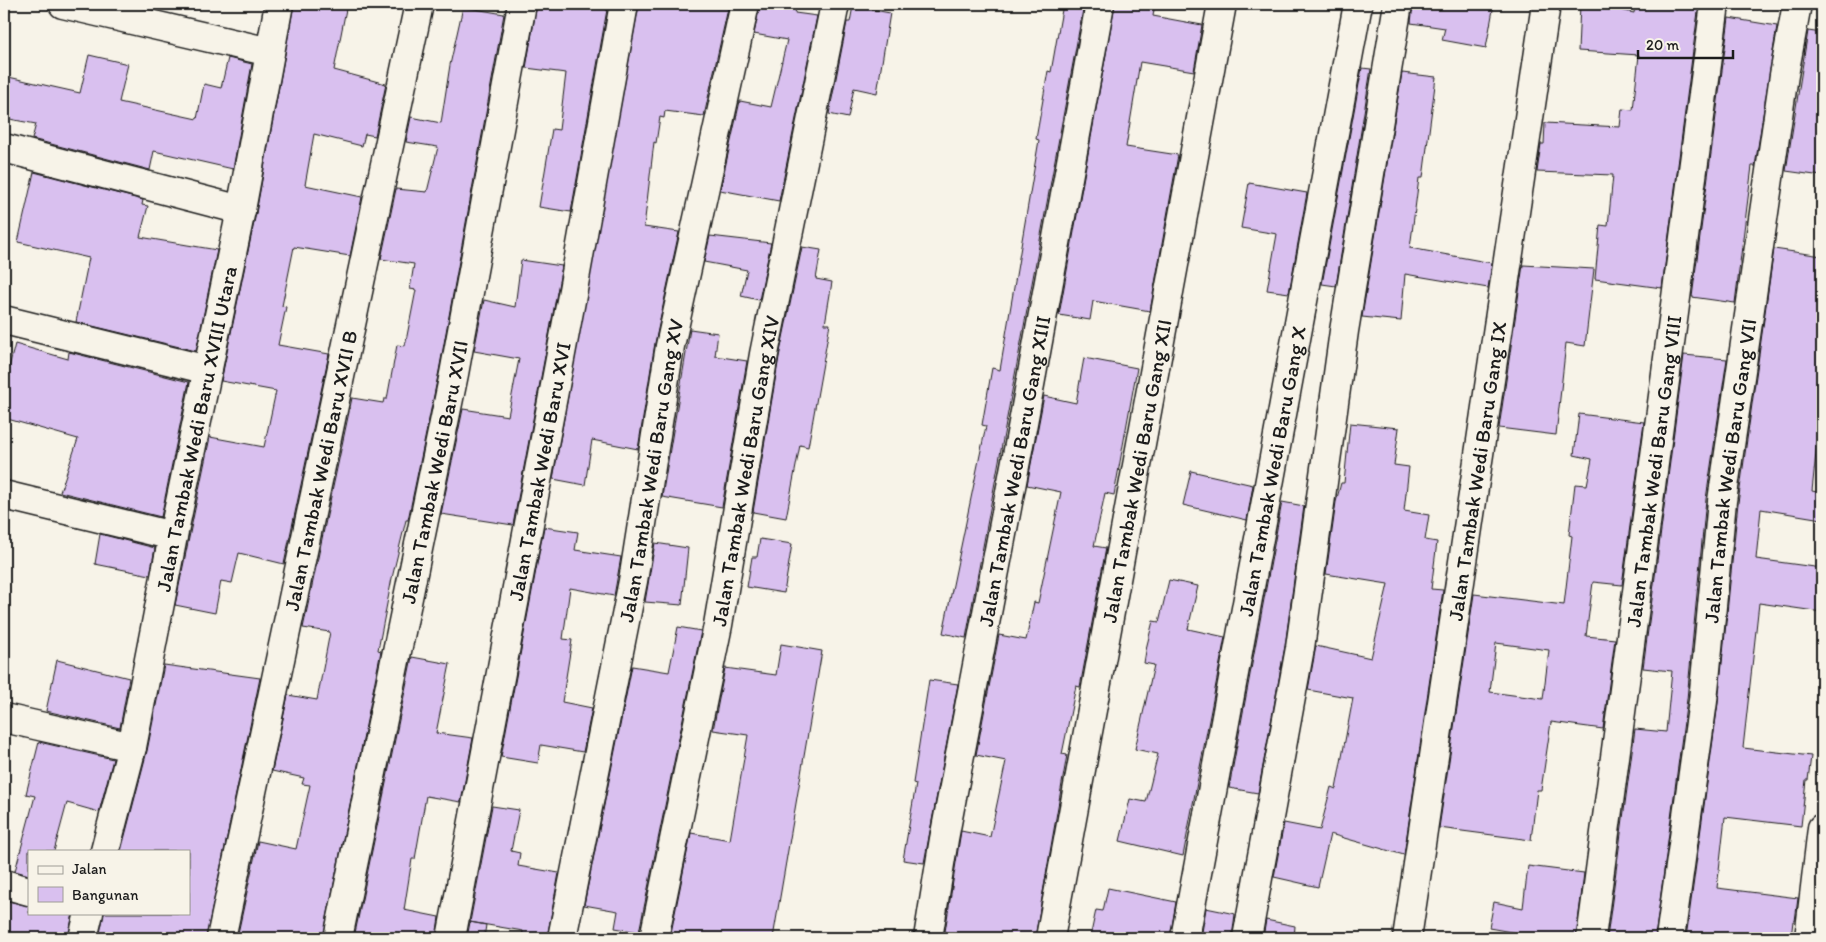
<svg xmlns="http://www.w3.org/2000/svg" width="1826" height="942" font-family="Itim,sans-serif">
  <rect width="100%" height="100%" fill="#f7f3e8"/>
  <filter id="ink" filterUnits="userSpaceOnUse"><feTurbulence type="fractalNoise" baseFrequency=".02" numOctaves="2"/><feDisplacementMap in="SourceGraphic" scale="10" xChannelSelector="R" yChannelSelector="G"/><feConvolveMatrix kernelMatrix="1 2 1 2 8 2 1 2 1" color-interpolation-filters="sRGB"/></filter>
  <g filter="url(#ink)">
    <path fill="#d9c0ef" stroke="#1c1c1c" fill-rule="evenodd" d="M294,4H347L334,70L386,84L375,136L365,134L362,146L314,134L305,185L362,197L350,256L294,247L282,306L286,307L278,345L329,354L284,564L239,553L232,583L221,581L215,613L175,605L210,437L264,447L276,391L221,381L256,213Z
      M537,4H608L571,212L539,207L552,129L559,130L566,73L526,68Z
      M639,4H729L704,116L665,111L664,118L660,117L656,143L654,142L644,227L679,232L655,343L638,449L592,440L585,485L553,479Z
      M760,4H797L795,13L817,16L779,201L720,190L740,101L771,107L787,40L754,34Z
      M1063,4H1084L966,638L943,633L986,426L982,425L992,368L1000,370L1039,140L1036,139L1048,71L1051,72Z
      M1115,4H1155L1153,16L1202,25L1194,71L1140,62L1126,147L1178,155L1150,311L1093,301L1090,320L1059,315Z
      M1413,4H1494L1486,48L1442,40L1445,28L1411,23Z
      M1580,4H1593L1634,13L1635,4H1699L1662,288L1595,279L1600,225L1608,226L1613,175L1537,172L1541,144H1544L1545,123L1620,127L1622,109L1633,110L1639,55L1578,51Z
      M853,6L890,13L877,93L854,88L848,118L829,114L847,22H850Z
      M463,7L504,14L439,371L408,520H406L392,578L378,650L381,651L323,938H237L258,841L296,849L310,785L302,784L304,778L272,771L288,695L317,700L330,632L303,628L352,398L383,403L384,399H387L397,345L405,346L416,290L410,289L414,264L381,259L396,189L427,192L438,147L406,142L411,117L441,123L450,65Z
      M1729,18L1777,26L1755,166H1752L1735,303L1692,297Z
      M1808,31L1822,33V120L1819,140L1822,141V176L1786,171Z
      M89,55L128,64L119,102L197,119L204,84L221,88L228,58L252,64L233,169L154,151L150,170L32,139L36,124L4,118V76L80,93Z
      M1362,68L1371,69L1336,286L1322,284Z
      M1402,73L1436,77L1423,178H1419L1410,248L1492,263L1488,288L1405,274L1401,321L1362,317Z
      M34,172L143,200L142,205L148,206L140,237L217,250L196,351L76,322L89,258L18,242Z
      M1249,183L1307,193L1289,293L1267,290L1277,234L1241,228Z
      M710,236L771,243L759,300L741,296L747,270L704,262Z
      M802,247L821,250L816,279L832,282L825,324H830L808,447L800,445L786,518L753,512L779,357Z
      M1774,249L1822,256V396L1812,491L1822,493V519L1761,509L1756,559L1822,568V612L1759,603L1743,748L1811,756L1808,780H1806L1801,826L1725,817L1717,888L1798,898L1795,921H1793L1791,938H1686L1718,703L1738,503Z
      M521,260L562,266L513,525L441,514L463,409L508,416L519,359L474,351L484,300L515,307Z
      M1523,265L1594,269L1585,346L1566,343L1556,435L1499,428Z
      M690,329L718,333L715,356L747,361L722,507L662,497Z
      M15,344L68,359L69,352L189,382L161,517L60,492L78,439L4,418V386Z
      M1684,355L1727,359L1706,499L1687,699L1655,938H1607L1635,729L1666,732L1672,671L1643,668Z
      M1084,358L1137,368L1114,495L1105,493L1094,546L1106,548L1080,687L1076,686L1062,754L1067,755L1035,938H944L961,831L990,837L1006,761L976,755L999,635L1026,640L1034,602L1038,603L1061,492L1027,485L1044,396L1076,403Z
      M1579,414L1644,422L1622,585L1593,582L1586,636L1615,639L1603,729L1551,722L1541,790H1537L1531,840L1439,828L1474,594L1564,605L1572,536L1569,535L1575,484L1587,485L1592,459L1574,455ZM1496,643L1549,650L1543,699L1490,692Z
      M1350,423L1399,428L1394,465L1409,467L1404,511L1429,515L1425,540L1437,542L1431,589L1443,590L1404,855L1330,834L1318,887L1274,877L1284,823L1320,830L1331,787L1336,789L1353,698L1308,690L1316,646L1371,658L1388,584L1326,574L1336,502L1341,483H1344Z
      M1191,471L1253,485L1247,520L1183,505Z
      M1282,502L1304,506L1285,646L1258,793L1229,788Z
      M544,527L578,532L575,550L621,557L614,596L570,588L563,639L572,640L562,702L592,708L583,752L541,745L538,763L501,757Z
      M100,534L155,548L150,575L95,564Z
      M760,539L792,544L784,593L747,587L752,557H757Z
      M655,543L688,548L682,605L645,602Z
      M1169,580L1198,586L1188,629L1225,637L1183,856L1120,841L1130,799L1146,802L1158,754L1135,749L1154,665L1144,663L1147,645L1153,621L1159,622Z
      M678,627L701,631L639,932L615,928L618,911L584,905L632,666L669,672Z
      M781,644L822,651L773,938H670L691,833L730,840L748,735L713,730L725,668L776,675Z
      M412,657L450,664L436,733L473,738L461,802L426,796L415,859H412L404,910L439,917L436,938H354Z
      M57,660L129,678L120,728L46,711Z
      M164,665L260,678L206,938H99L104,913H189V851H121L147,751Z
      M929,680L958,684L924,863L903,860L916,784L913,783Z
      M39,742L113,759L99,812L67,803L54,851H29V875L15,871L35,796L26,794Z
      M492,806L519,810L511,851L520,853L518,866L559,873L547,938H522L523,931L470,922Z
      M1528,866L1584,873L1576,938H1528V935L1489,928L1494,902L1523,908Z
      M1108,888L1176,902L1170,938H1090L1096,910L1103,911Z
      M4,900L29,906V913H73L68,938H4Z
      M1206,908L1235,914L1232,938H1201Z
      M1266,920L1295,926L1294,938H1263Z
      M470,922L486,925L484,938H467Z"/>
    <g fill="none" stroke-linecap="round" stroke-linejoin="round">
      <defs>
        <g id="minor">
          <path d="M63,4L270,52"/>
          <path d="M4,148L241,210"/>
          <path d="M4,320L208,370"/>
          <path d="M4,495L173,536"/>
          <path d="M4,718L132,747"/>
          <path id="s1" d="M105,851L132,747L173,536L241,210L279,4"/>
          <path d="M4,884L29,891"/>
          <path d="M83,938L89,913"/>
          <path id="s2" d="M221,938L419,4"/>
          <path id="s3" d="M338,938L454,374L522,4"/>
          <path id="s4" d="M451,938L573,290L624,4"/>
          <path id="s5" d="M562,938L633,581L670,346L745,4"/>
          <path id="s6" d="M654,938L718,625L764,354L835,4"/>
          <path id="s7" d="M928,938L944,839L1018,450L1100,4"/>
          <path id="s8" d="M1050,938L1222,4"/>
          <path id="s9" d="M1185,938L1358,4"/>
          <path d="M1247,938L1300,648L1344,331L1398,4"/>
          <path id="s10" d="M1407,938L1546,4"/>
          <path id="s11" d="M1591,938L1715,4"/>
          <path id="s12" d="M1670,938L1703,701L1722,501L1784,75L1797,4"/>
          <path d="M1809,938L1822,828"/>
        </g>
      </defs>
      <use href="#minor" stroke="#1c1c1c" stroke-width="31"/>
      <use href="#minor" stroke="#f7f3e8" stroke-width="28"/>
    </g>
  </g>
  <g text-anchor="middle" dominant-baseline="central" stroke-width="4" stroke-linejoin="round" paint-order="stroke">
    <g font-size="21" fill="#1c1c1c" stroke="#f7f3e8">
      <text stroke="none"><textPath href="#s1" startOffset="432">Jalan Tambak Wedi Baru XVIII Utara</textPath></text>
      <text stroke="none"><textPath href="#s5" startOffset="476">Jalan Tambak Wedi Baru Gang XV</textPath></text>
      <text stroke="none"><textPath href="#s2" startOffset="478">Jalan Tambak Wedi Baru XVII B</textPath></text>
      <text stroke="none"><textPath href="#s4" startOffset="475">Jalan Tambak Wedi Baru XVI</textPath></text>
      <text stroke="none"><textPath href="#s6" startOffset="476">Jalan Tambak Wedi Baru Gang XIV</textPath></text>
      <text stroke="none"><textPath href="#s7" startOffset="475">Jalan Tambak Wedi Baru Gang XIII</textPath></text>
      <text stroke="none"><textPath href="#s8" startOffset="475">Jalan Tambak Wedi Baru Gang XII</textPath></text>
      <text stroke="none"><textPath href="#s9" startOffset="475">Jalan Tambak Wedi Baru Gang X</textPath></text>
      <text stroke="none"><textPath href="#s10" startOffset="472">Jalan Tambak Wedi Baru Gang IX</textPath></text>
      <text stroke="none"><textPath href="#s11" startOffset="471">Jalan Tambak Wedi Baru Gang VIII</textPath></text>
      <text stroke="none"><textPath href="#s12" startOffset="471">Jalan Tambak Wedi Baru Gang VII</textPath></text>
      <text stroke="none"><textPath href="#s3" startOffset="476">Jalan Tambak Wedi Baru XVII</textPath></text>
    </g>
  </g>
  <rect width="1826" height="942" fill="none" stroke="#f7f3e8" stroke-width="20"/>
  <rect x="10" y="10" width="1806" height="922" fill="none" stroke="#1c1c1c" stroke-width="2" filter="url(#ink)"/>
  <rect x="28" y="850" width="162" height="65" fill="#f7f3e8" stroke="#9f9d96"/>
  <rect x="38" y="866" width="25" height="8" fill="#f7f3e8" stroke="#9f9d96"/>
  <text x="72" y="874" font-size="15" fill="#1c1c1c">Jalan</text>
  <rect x="38" y="887" width="25" height="15" fill="#d9c0ef" stroke="#9f9d96"/>
  <text x="72" y="900" font-size="15" fill="#1c1c1c">Bangunan</text>
  <path d="M1638 50v8h95v-8" fill="none" stroke="#1c1c1c" stroke-width="2.5"/>
  <text x="1646" y="50" font-size="15" fill="#1c1c1c" stroke="#f7f3e8" stroke-width="4" paint-order="stroke">20 m</text>
</svg>
